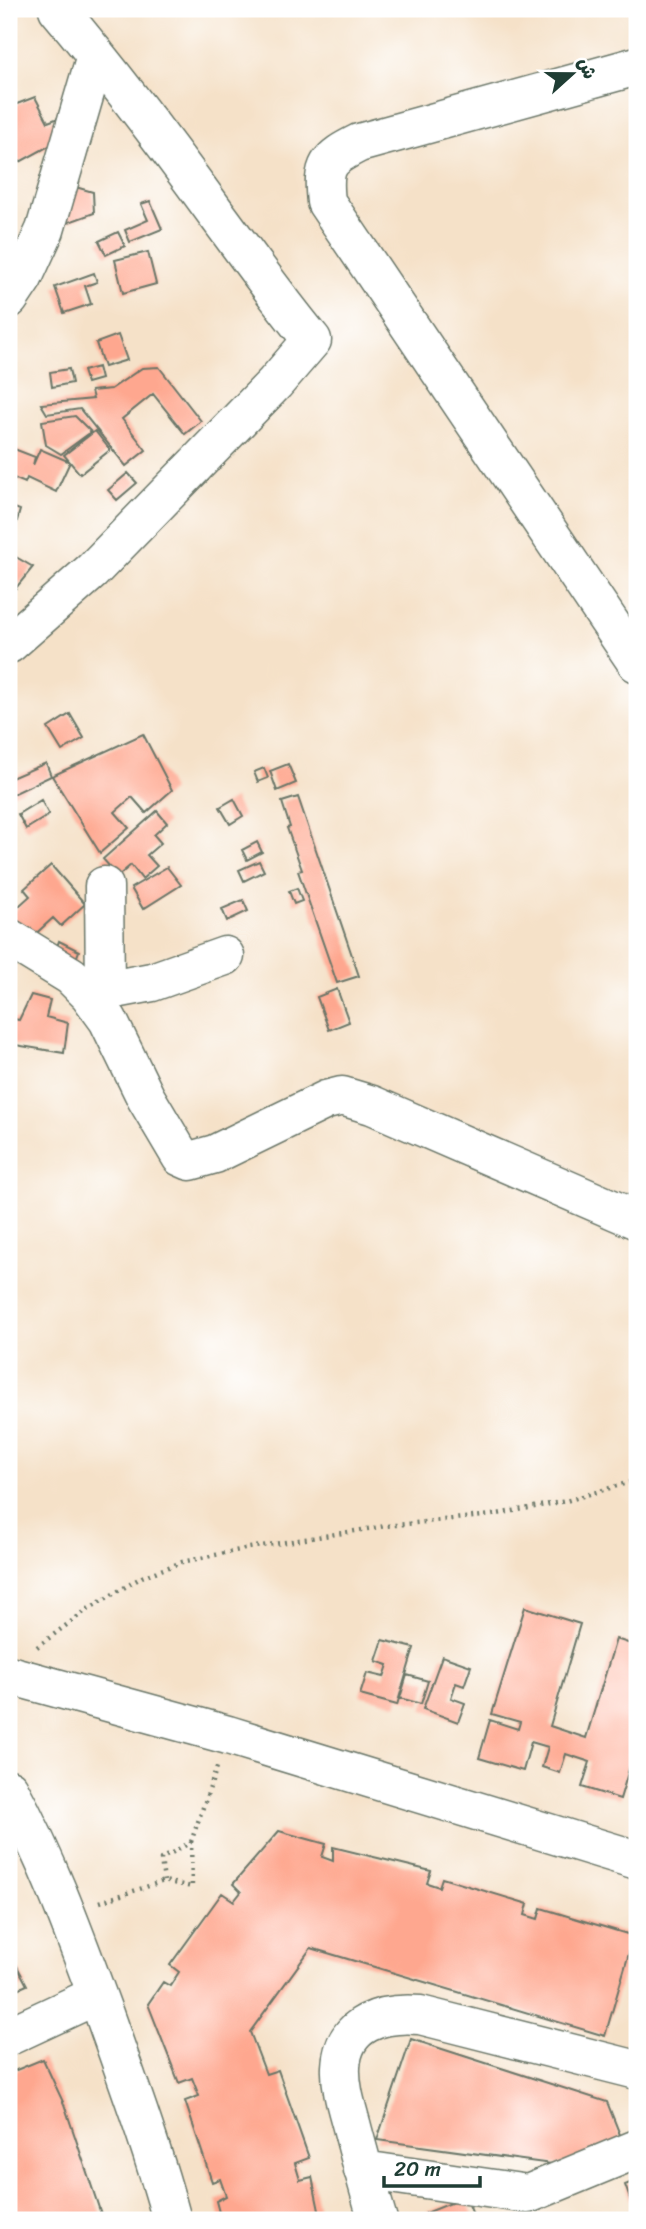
<svg xmlns="http://www.w3.org/2000/svg" width="646" height="2229" font-family="Sriracha,'Playpen Sans Arabic',sans-serif">
  <rect width="100%" height="100%" fill="#fff"/>
  <filter id="ink" filterUnits="userSpaceOnUse"><feTurbulence type="fractalNoise" baseFrequency=".0143" numOctaves="2"/><feDisplacementMap in="SourceGraphic" scale="14" xChannelSelector="R" yChannelSelector="G"/><feConvolveMatrix kernelMatrix="1 2 1 2 8 2 1 2 1" color-interpolation-filters="sRGB"/></filter>
  <filter id="wash" filterUnits="userSpaceOnUse"><feTurbulence type="fractalNoise" baseFrequency=".00686" numOctaves="4" result="noise"/><feDisplacementMap in="SourceGraphic" scale="28" xChannelSelector="R" yChannelSelector="G"/><feGaussianBlur stdDeviation="1.57" result="paint"/><feColorMatrix in="noise" values="0 0 0 0 0 0 0 0 0 0 0 0 0 0 0 0 0 1.4 0 .05"/><feComposite in="paint" operator="in"/></filter>
  <g filter="url(#wash)">
    <rect width="100%" height="100%" fill="#f5e1c8"/>
    <g id="blocks">
      <path fill="#fea78f" d="M35,97L48,122L61,117L62,139L9,168V107Z
        M72,186L93,192L94,213L61,225Z
        M150,201L162,229L130,242L125,230L148,220L141,204Z
        M118,232L125,246L106,255L99,241Z
        M148,252L156,284L123,293L115,260Z
        M94,273L97,282L85,286L91,304L64,313L55,287Z
        M118,335L127,360L104,367L96,343Z
        M98,367L101,379L87,383L83,371Z
        M159,367L201,421L185,434L153,394L122,419L146,450L126,466L80,409L47,414L41,404L93,399L91,391L111,389L142,368Z
        M69,369L72,383L52,387L50,372Z
        M75,416L91,432L61,454L46,445L42,421Z
        M95,431L110,450L80,474L64,455Z
        M9,447L35,457L33,465L40,449L70,462L56,492L27,478L25,483L9,476Z
        M128,473L137,483L117,500L108,490Z
        M9,506L20,510L13,535L9,533Z
        M9,553L33,567L16,588L9,579Z
        M70,714L84,738L62,751L48,728Z
        M143,734L172,790L146,813L132,797L115,812L129,828L100,853L52,776Z
        M46,763L51,776L9,796V779Z
        M288,764L296,783L277,791L270,771Z
        M264,768L268,778L258,782L254,772Z
        M298,797L359,976L337,983L298,871L302,870L287,828L290,827L282,802Z
        M234,799L243,816L230,824L220,807Z
        M41,800L49,815L26,829L18,814Z
        M157,811L167,823L154,835L161,843L147,855L157,866L142,879L131,865L118,876L103,859Z
        M257,842L262,852L247,860L242,850Z
        M259,861L264,871L244,881L239,870Z
        M51,865L85,904L61,926L53,918L31,938L10,914L30,896L24,889Z
        M167,867L181,885L143,909L131,888Z
        M297,888L302,901L294,904L289,891Z
        M243,900L248,911L227,921L222,909Z
        M59,941L79,951L73,967L53,958Z
        M337,989L349,1022L329,1030L317,997Z
        M31,995L50,1000L46,1017L68,1023L64,1053L9,1044V1018L19,1020Z
        M525,1607L580,1624L550,1726L586,1738L616,1639L637,1646V1740L633,1752L637,1754V1769L630,1766L620,1799L582,1787L590,1762L566,1754L560,1773L542,1767L548,1747L531,1742L523,1771L479,1758L490,1720L518,1729L520,1722L492,1714Z
        M383,1640L414,1648L397,1705L360,1695L367,1673L384,1677L388,1665L376,1661Z
        M442,1656L471,1666L464,1686L456,1683L451,1698L465,1703L458,1722L423,1709Z
        M407,1675L428,1681L421,1704L400,1698Z
        M279,1831L326,1844L322,1857L333,1861V1847L431,1871L427,1883L439,1887L442,1878L528,1904L525,1915L538,1919L541,1908L634,1936L605,2036L311,1948L250,2032L266,2074L278,2070L309,2158L295,2163L300,2180L312,2177L321,2220H221L216,2201L226,2196L220,2179L212,2182L185,2101L199,2096L192,2078L179,2083L148,2004L163,1982L170,1986L179,1972L170,1965L222,1893L234,1901L241,1892L233,1884Z
        M9,1951L27,1985L9,1993Z
        M411,2039L607,2102L622,2140L559,2165L377,2140Z
        M43,2059L64,2104L103,2220H9V2073Z
        M637,2180V2218L625,2185Z
        M466,2197L475,2220H429L426,2213Z"/>
    </g>
  </g>
  <g filter="url(#ink)">
    <use href="#blocks" fill-opacity="0" stroke="#6a7668" stroke-width="2"/>
    <g fill="none" stroke-linecap="round" stroke-linejoin="round">
      <defs>
        <path id="minor" d="M637,66L359,143C327,159 322,165 326,202L637,663
          M9,299L23,278L45,230L96,55
          M9,644L92,571L275,383L312,340C278,299 247,255 215,212C165,143 113,74 58,9
          M104,886L105,991
          M9,938L71,976L89,994L108,1020L146,1098L181,1157L190,1161L215,1154L326,1100L342,1096L372,1105L637,1220
          M89,994L152,982L225,956
          M9,1675L228,1735L637,1860
          M9,1789C48,1860 76,1938 104,2014C128,2082 153,2150 172,2220
          M9,2036L97,1995
          M363,2170L528,2194L637,2149
          M378,2220C369,2191 361,2161 353,2131C348,2111 340,2089 341,2067C343,2022 383,2012 420,2015L637,2070"/>
      </defs>
      <use href="#minor" stroke="#6a7668" stroke-width="41"/>
      <path stroke="#6a7668" stroke-width="4.5" stroke-dasharray="2 5" stroke-linecap="butt" d="M37,1647L88,1609L142,1577L182,1562L249,1548L386,1526L492,1515L566,1501L637,1480
        M191,1842L217,1767
        M100,1902L164,1881L192,1887L191,1842L161,1859L164,1881"/>
      <use href="#minor" stroke="#fff" stroke-width="38"/>
    </g>
  </g>
  <rect width="646" height="2229" fill="none" stroke="#fff" stroke-width="35"/>
  <g transform="translate(572 74) rotate(69)" stroke="#ffffff" stroke-width="5" paint-order="stroke">
  <path d="M0-5L12 26L0 18L-12 26Z" fill="#1f3d34"/>
  <text y="-10" font-size="19" font-weight="bold" text-anchor="middle" fill="#1f3d34">ش</text>
  </g>
  <path d="M384 2176v10h96v-10" fill="none" stroke="#1f3d34" stroke-width="3.5"/>
  <text x="394" y="2176" font-size="21" fill="#1f3d34" stroke="#ffffff" stroke-width="5" paint-order="stroke">20 m</text>
</svg>
